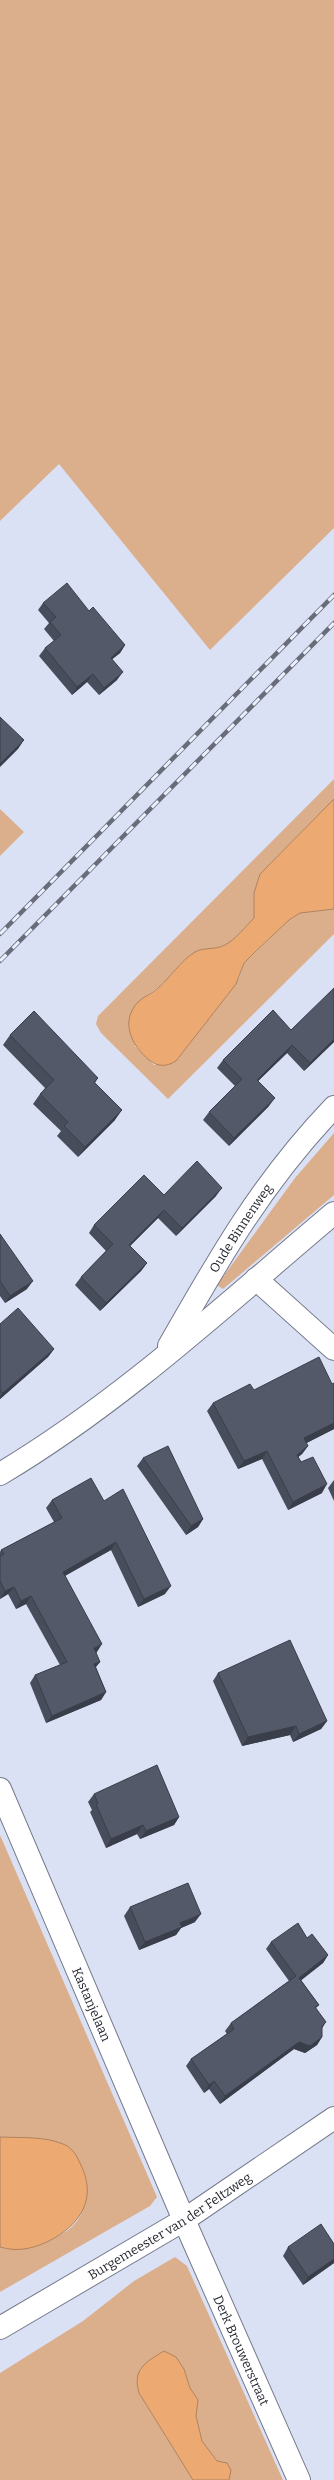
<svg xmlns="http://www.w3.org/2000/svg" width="334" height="2480" font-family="Bitter,serif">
  <rect width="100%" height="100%" fill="#dbe1f5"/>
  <path fill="#dcaf8c" d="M0,0H334V528L210,650L59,464L0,521Z
    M334,779V799L260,874L254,893V918C245,927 236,939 225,945C212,951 198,948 187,958C173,970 164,986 147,995L135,1046L154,1065L176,1061L239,978L244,963L289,920L300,913L334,909V934L168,1099L101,1033L96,1024L98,1016Z
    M0,809L24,832L0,856Z
    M334,1133V1195L223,1289L217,1285L295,1178Z
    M0,1835L157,2197L150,2206L0,2292V2247L6,2249C37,2243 76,2240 85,2204C86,2199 88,2190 86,2186C77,2170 61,2155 50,2140L0,2137Z
    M175,2257L187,2266L283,2480H229L202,2441L196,2416L197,2400L190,2388L184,2369L164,2351L140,2369L139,2393L193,2480H0V2373L83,2321L134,2281Z"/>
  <path fill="#eca972" stroke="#b0825e" d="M334,799V909L300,913L289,920L255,952L244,963L236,984L176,1061C166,1067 158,1067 149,1060C131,1045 120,1021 138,1002C144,996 152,994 158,988C171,977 180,961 195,952C204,947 216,950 225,945C236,939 245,927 254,918V893L260,874Z
    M0,2137C21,2138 44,2136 63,2144C71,2147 76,2154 79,2161C99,2198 81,2225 47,2242C31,2249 17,2252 0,2247Z
    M164,2351L176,2357L184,2369L190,2388L198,2400L196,2416L202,2441L217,2461L227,2463L231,2470L229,2480H193L139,2393C132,2369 146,2362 164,2351Z"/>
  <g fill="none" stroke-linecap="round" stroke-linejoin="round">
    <defs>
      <g id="minor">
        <path d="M256,1279L334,1349"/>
        <path id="s1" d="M169,1346C219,1258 263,1181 334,1107"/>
        <path d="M0,1474C121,1402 226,1304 334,1213"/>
        <path id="s2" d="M0,1789L184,2220L299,2480"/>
      </g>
      <g id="tertiary">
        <path id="s3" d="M0,2328L184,2220L334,2118"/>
      </g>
    </defs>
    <use href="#minor" stroke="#757a8b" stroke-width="24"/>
    <use href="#tertiary" stroke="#757a8b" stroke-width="24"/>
    <use href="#minor" stroke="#fff" stroke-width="22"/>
    <use href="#tertiary" stroke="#fff" stroke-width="22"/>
    <defs>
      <path id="rail" d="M0,934L334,595
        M0,961L334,623"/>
    </defs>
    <use href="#rail" stroke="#696d79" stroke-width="4.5"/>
    <use href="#rail" stroke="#eaeffe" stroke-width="3" stroke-dasharray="9" stroke-linecap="butt"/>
  </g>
  <path fill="#474d5a" d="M43,603L89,611L125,645L120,653L112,659L117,680L99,695L87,682L72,695L39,656L45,648L54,641L44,629L49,623L38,610Z
    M291,1030L334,1042L304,1071L287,1053L258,1081L269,1106L229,1146L203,1120L209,1112L235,1086L217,1068L223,1060Z
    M10,1035L98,1078L95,1083L115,1120L78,1157L57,1136L61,1131L33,1104L40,1094L45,1088L3,1045Z
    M164,1195L216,1196L176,1236L158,1218L130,1246L147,1263L141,1271L100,1311L75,1285L81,1277L106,1251L89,1233L94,1225Z
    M0,1234L27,1289L5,1303L0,1296Z
    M0,1324L54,1349L48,1357L0,1399Z
    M332,1384L334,1429L306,1443L308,1446L302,1454L298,1457L322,1493L288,1510L262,1459L238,1469L207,1411L213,1403L254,1390Z
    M143,1458L203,1519L198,1527L186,1535L137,1466Z
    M334,1480V1501L328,1488Z
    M52,1500L104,1501L165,1594L138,1607L111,1550L65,1575L97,1652L96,1653L100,1662L96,1667L106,1692L101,1700L46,1723L30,1683L35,1675L60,1665L26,1604L16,1609L8,1594L0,1599V1552L1,1550L54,1522L46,1508Z
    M218,1673L327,1721L321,1729L293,1742L290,1735L242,1746L213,1681Z
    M94,1794L179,1817L174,1825L140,1839L137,1834L106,1848L90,1812L92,1810L88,1802Z
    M130,1907L195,1922L181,1928L176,1935L139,1950L124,1916Z
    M307,1938L328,1955L323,1963L301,1980L319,2005L316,2008L322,2029V2037L317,2045L305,2053L294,2049L220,2104L209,2089L204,2093L186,2066L191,2059L227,2034L225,2031L231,2023L289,1981L266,1949L271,1942Z
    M334,2244V2263L303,2285L283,2256L288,2247Z"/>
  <path fill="#3a3e4a" d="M125,645L120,653L105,665L111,658Z
    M123,672L117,680L99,695L104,688Z
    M93,674L87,682L72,695L77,687Z
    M24,740L18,749L0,767V764Z
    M334,1039V1042L304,1071L310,1063Z
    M292,1045L287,1053L251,1088L257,1080Z
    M275,1098L269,1106L229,1146L234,1138Z
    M122,1110L115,1120L78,1157L85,1147Z
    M222,1188L216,1196L176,1236L182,1228Z
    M164,1210L158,1218L123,1253L129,1245Z
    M147,1263L141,1271L100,1311L106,1303Z
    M33,1281L27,1289L5,1303L10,1296Z
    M54,1349L48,1357L0,1399V1397L3,1393Z
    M334,1423V1429L299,1447L304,1438Z
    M308,1446L302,1454L291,1463L297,1455Z
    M267,1451L262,1459L238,1469L244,1461Z
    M327,1484L322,1493L288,1510L293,1502Z
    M203,1519L198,1527L186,1535L191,1526Z
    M116,1542L111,1550L58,1580L63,1572Z
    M171,1586L165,1594L138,1607L144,1599Z
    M14,1587L8,1594L0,1599L5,1591Z
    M31,1596L26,1604L16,1609L21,1601Z
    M102,1644L97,1652L88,1656L94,1648Z
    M100,1662L94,1669V1664Z
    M106,1692L101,1700L46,1723L52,1716Z
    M327,1721L321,1729L293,1742L299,1734Z
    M296,1726L290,1735L242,1746L248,1737Z
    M179,1817L174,1825L140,1839L146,1831Z
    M143,1825L137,1834L106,1848L111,1839Z
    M201,1914L195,1922L181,1928L176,1935L139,1950L145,1942L180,1923Z
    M328,1955L323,1963L294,1986L299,1978Z
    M326,2022L321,2030L322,2026Z
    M322,2037L317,2045L305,2053L294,2049L220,2104L225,2096L299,2042Z
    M214,2081L209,2089L204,2093L209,2085Z
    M334,2259V2263L303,2285L308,2277Z"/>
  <path fill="#535969" stroke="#3a3e4a" d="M67,583L89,611L93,607L125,645L111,658L123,672L104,688L93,674L77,687L45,648L61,635L50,622L56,617L43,603Z
    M0,717L24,740L0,764Z
    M334,988V1039L310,1063L292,1045L257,1080L275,1098L234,1138L209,1112L242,1079L223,1060L273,1010L291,1030Z
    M34,1011L98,1078L94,1082L122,1110L85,1147L64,1126L68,1122L40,1094L54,1080L10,1035Z
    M197,1161L222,1188L182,1228L164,1210L129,1245L147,1263L106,1303L81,1277L113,1244L94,1225L144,1175L164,1195Z
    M0,1234L33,1281L10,1296L0,1281Z
    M18,1308L54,1349L3,1393L0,1390V1324Z
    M319,1357L332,1384L334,1383V1423L304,1438L308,1446L297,1455L301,1462L313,1457L327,1484L293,1502L267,1451L244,1461L213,1403L250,1384L254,1390Z
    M168,1446L203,1519L191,1526L143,1458Z
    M91,1478L104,1501L123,1489L171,1586L144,1599L116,1542L63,1572L102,1644L94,1648L100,1662L94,1664L106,1692L52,1716L35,1675L67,1662L31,1596L21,1601L14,1587L5,1591L0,1581V1556L4,1554L1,1550L62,1518L52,1500Z
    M290,1640L327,1721L299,1734L296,1726L248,1737L218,1673Z
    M157,1765L179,1817L146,1831L143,1825L111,1839L96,1804L98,1803L94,1794Z
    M188,1883L201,1914L180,1923L182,1927L145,1942L130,1907Z
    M298,1923L307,1938L312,1934L328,1955L299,1978L319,2005L315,2007L326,2022L322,2026V2037L310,2046L299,2042L225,2096L214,2081L209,2085L191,2059L234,2029L231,2023L296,1976L271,1942Z
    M321,2224L334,2244V2259L308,2277L288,2247Z"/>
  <g text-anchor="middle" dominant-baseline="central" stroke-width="4" stroke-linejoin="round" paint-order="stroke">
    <g font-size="13" fill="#24272e" stroke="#eaeffe">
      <text stroke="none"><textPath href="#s1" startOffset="138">Oude Binnenweg</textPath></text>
      <text stroke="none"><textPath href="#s2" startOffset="234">Kastanjelaan</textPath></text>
      <text stroke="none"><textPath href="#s3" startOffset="198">Burgemeester van der Feltzweg</textPath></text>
      <text stroke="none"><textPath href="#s2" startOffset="611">Derk Brouwerstraat</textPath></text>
    </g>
  </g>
</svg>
